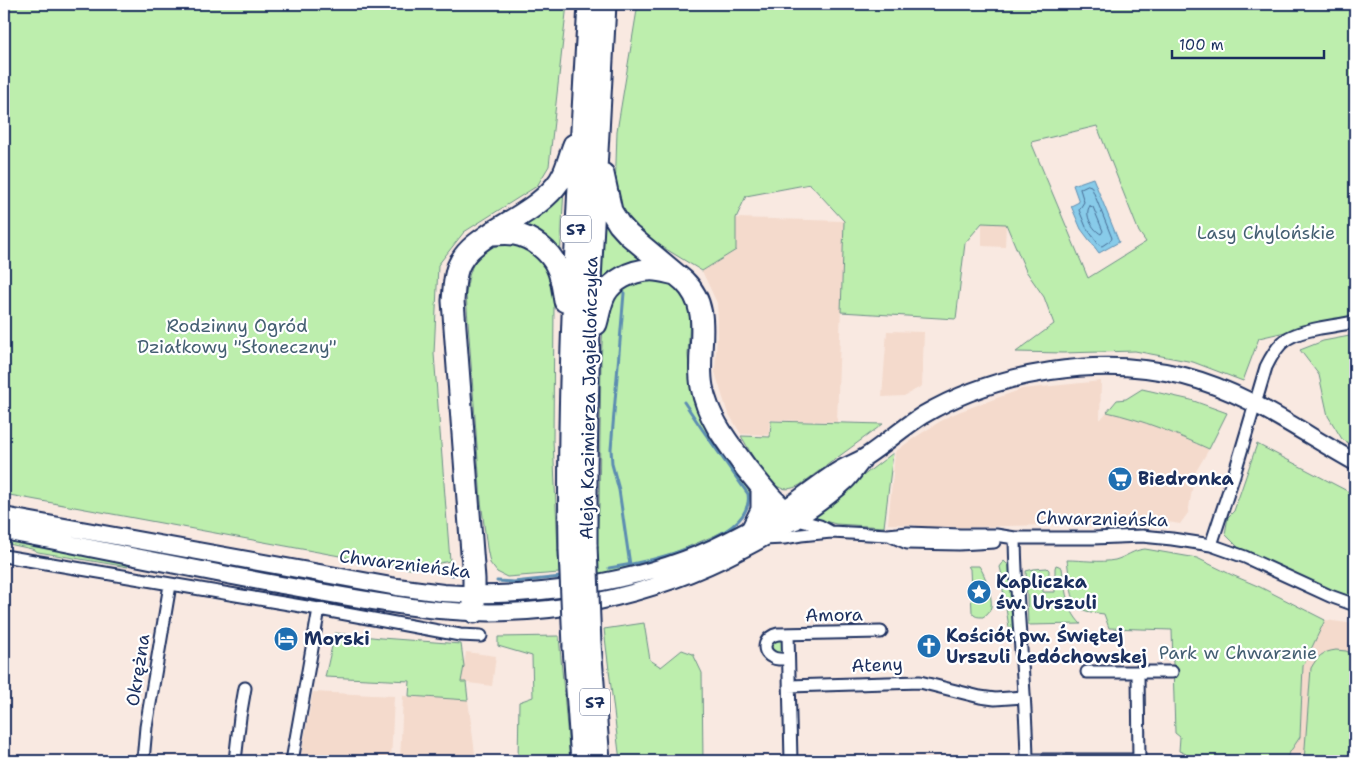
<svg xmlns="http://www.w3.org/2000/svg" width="1359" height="765" font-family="'Shantell Sans',sans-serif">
  <rect width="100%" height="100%" fill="#f9e9e1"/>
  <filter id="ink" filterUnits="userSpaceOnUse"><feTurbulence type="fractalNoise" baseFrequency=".02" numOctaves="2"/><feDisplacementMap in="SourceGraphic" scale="10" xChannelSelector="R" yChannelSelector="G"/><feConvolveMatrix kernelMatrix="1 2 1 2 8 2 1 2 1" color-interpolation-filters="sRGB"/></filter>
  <g filter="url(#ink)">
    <path fill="#f4dacc" d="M736,218L844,221L837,422L770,420L769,435L741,434L727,411L715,372L718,320L717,303L702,271L736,250Z
      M982,223L1006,224L1005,247L982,246Z
      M887,331L924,332L922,386L904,396L882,397Z
      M1101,381L1100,420L1107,412L1125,416L1163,429L1209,449L1195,473L1188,513L1180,524L1168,522L1126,521L1112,523L938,528L917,527L916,525L888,524L895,452L911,440L947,417L961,411L1022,389Z
      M1325,620L1355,624V761H1284L1300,737L1303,666Z
      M466,652L496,656L492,686L461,682Z
      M313,692L394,696L391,761H300Z
      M403,696L468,700L476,761H400Z"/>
    <path fill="#bdeead" stroke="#6c8e86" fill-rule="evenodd" d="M4,4H567L549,166L537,186L464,232L438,265L434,354L450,561L410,569L4,494Z
      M638,4H1355V316L1259,338L1243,381L1193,362L1135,351L1063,353L1016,352L1054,324L1044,297L1026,271L1006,224L982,223L965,243L956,319L841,312L844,221L810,184L746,196L736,218V250L702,271L643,235L620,210L615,195L617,131ZM1097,126L1139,232L1146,242L1088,278L1031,142Z
      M564,188L560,260L518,222Z
      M603,214L657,266L599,290Z
      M505,244L517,245L527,250L540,260L550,277L554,302L553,440L559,573L507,577L497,572L490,563L487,548L481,501L466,294C469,267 476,248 505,244Z
      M646,275L671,282L686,300L690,318L688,355L690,380L695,404L705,427L750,493C748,500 746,509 742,515C734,528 718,534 704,540C670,555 635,566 598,574L597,536L599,507L601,362L603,326L614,291Z
      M1355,335V447L1342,439L1328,416L1319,375L1300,350L1323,341Z
      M1142,389L1191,400L1227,413L1209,449C1176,434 1143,420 1107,412L1117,400L1126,399Z
      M771,421L883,424L800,485C794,488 788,490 781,488C764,483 750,450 741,436L770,437Z
      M1257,444L1355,495V601L1345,598L1240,549L1225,534L1228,517L1234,511Z
      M893,453L884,527L836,524L809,517Z
      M4,538L128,562V567L38,552L32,549L4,543Z
      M1145,549L1197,558L1232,575L1260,587L1325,620L1303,666L1300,737L1284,761H1188L1186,754L1179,751L1180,737L1175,733L1172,630L1109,628L1104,614C1097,613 1087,612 1081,609C1070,604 1069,571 1067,560C1082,560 1100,563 1115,560C1126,557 1133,550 1145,549Z
      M1004,561L1007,564L1011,565L1015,630L1011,633L1009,627L1002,584H1004L1000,567Z
      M1056,565L1059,566L1062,568C1065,588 1066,609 1081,624L1028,625L1026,571L1034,569L1047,568L1049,570V583L1043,584V592H1055V568Z
      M968,566H979C985,574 993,597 991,607C990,612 987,614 983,617C978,617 974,617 972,612L970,569Z
      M644,623L650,660L661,667L682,650L693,654L702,673L703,761H620L604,629Z
      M335,633L381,638L461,644L464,666L461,682H466L468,700L409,696L410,681L325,677Z
      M559,636L570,761H518L519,702L533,697L532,656L498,646V637Z
      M783,638L785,652L781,656L771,652V641Z
      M1336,650L1346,651L1355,655V761H1304L1311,668C1318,656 1322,652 1336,650Z"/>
    <path fill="#88cbe9" stroke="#5c8db1" d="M1093,178L1119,242L1099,253L1081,229L1071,206L1079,202L1073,185Z"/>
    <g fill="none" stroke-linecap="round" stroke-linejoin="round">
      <path stroke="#476d96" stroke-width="1" d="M1088,185L1091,186L1112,238L1111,240L1102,246L1099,245L1086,227L1079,210L1084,202L1080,189Z
        M1090,206L1093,207L1103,231L1101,234C1093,230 1083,214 1090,206Z"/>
      <path stroke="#5c8db1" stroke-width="3" d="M624,293L611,449L612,464L619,490L630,565
        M609,568C642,563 756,540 748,494L702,429L684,402
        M429,569L453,575
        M497,581L514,582L561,577"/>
      <defs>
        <path id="street" d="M794,519L820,526L831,532
          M891,536L907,543L959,544L994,542
          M1015,538C1016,612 1026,687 1027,761
          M763,539L784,538L801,535L831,532L888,535L908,533L960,535H996L1015,538H1093L1142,536L1172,539L1211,545L1245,557L1330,596L1355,605
          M1211,545L1234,475L1266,367C1280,338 1290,334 1320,328C1332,326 1344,324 1355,322
          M4,556L319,609L460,635L481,636
          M788,634L791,761
          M788,659C783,659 776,660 772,657C759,650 766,636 778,634L881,632
          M1087,672H1172
          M1138,673L1139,761
          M789,686L920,682L980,697L995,699L1024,697
          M1027,760H1139
          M143,761L146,727L170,585
          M235,761L240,717L245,688
          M292,761L319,609"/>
        <path id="secondary" d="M4,516L397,587C412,589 428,591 443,593C526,599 637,583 713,548C736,537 759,525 781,511C800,499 817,484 836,472C846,465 858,462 868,455C887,442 904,427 923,415C998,371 1100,355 1184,376C1247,392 1299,431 1355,462
          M4,531C96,549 189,568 281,585C334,594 386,605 439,610C545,620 650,598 743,549C779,530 816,509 846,481C852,475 857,467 863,460"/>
        <path id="highway" d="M603,174L611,211L619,224L629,235L684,281C715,311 695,350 702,387C708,419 728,443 747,469C762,487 775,505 794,519
          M490,234C498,234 506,233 514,234C532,237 550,251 557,267C562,277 563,290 565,301
          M596,324C599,314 600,304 605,294C613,280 631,271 648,270C657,269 666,272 675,274
          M753,528L762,510V488
          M586,546V466L590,280L605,4
          M570,549C567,366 579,186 589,4
          M474,612V579L453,301C454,290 454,278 458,267C465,250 479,242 493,232C514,219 539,206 555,187C566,175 568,160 574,145
          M590,644L599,761
          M574,647L582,761"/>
      </defs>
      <use href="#street" stroke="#1b2f5e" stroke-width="15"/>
      <use href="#secondary" stroke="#1b2f5e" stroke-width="20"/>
      <use href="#highway" stroke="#1b2f5e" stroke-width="25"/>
      <use href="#street" stroke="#fff" stroke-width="11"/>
      <use href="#secondary" stroke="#fff" stroke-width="16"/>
      <use href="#highway" stroke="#fff" stroke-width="21"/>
      <defs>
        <path id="highway-bridge" d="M586,546L590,644
          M570,549L574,647"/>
      </defs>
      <use href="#highway-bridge" stroke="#1b2f5e" stroke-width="25" stroke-linecap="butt"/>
      <use href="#highway-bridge" stroke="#fff" stroke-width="21"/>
    </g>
  </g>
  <defs>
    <symbol id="supermarket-disc" viewBox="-11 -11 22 22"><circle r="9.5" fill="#1f6fb2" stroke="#fff"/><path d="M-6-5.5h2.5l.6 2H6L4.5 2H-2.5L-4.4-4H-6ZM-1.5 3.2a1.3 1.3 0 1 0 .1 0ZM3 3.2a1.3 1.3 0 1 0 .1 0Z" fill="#fff"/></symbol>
    <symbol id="sight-disc" viewBox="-11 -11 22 22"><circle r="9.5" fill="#1f6fb2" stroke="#fff"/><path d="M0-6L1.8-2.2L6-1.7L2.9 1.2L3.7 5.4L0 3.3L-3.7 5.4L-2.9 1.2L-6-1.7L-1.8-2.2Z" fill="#fff"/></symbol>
    <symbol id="hotel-disc" viewBox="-11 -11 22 22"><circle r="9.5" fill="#1f6fb2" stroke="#fff"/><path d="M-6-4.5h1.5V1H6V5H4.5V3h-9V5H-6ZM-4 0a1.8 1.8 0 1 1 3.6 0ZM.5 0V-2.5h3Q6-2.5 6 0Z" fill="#fff"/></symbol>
    <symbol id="church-disc" viewBox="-11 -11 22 22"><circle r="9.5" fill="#1f6fb2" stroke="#fff"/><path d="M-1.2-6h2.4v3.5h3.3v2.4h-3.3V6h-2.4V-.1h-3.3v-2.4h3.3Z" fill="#fff"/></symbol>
  </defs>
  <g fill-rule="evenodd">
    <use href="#supermarket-disc" x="1106" y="465" width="28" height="28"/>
    <use href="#sight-disc" x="965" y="578" width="28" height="28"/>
    <use href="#hotel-disc" x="272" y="625" width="28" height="28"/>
    <use href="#church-disc" x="915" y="632" width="28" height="28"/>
  </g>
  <g text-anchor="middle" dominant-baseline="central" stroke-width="4.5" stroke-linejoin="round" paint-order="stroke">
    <g fill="#fff" stroke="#5f6d8e" stroke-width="1">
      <rect x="561" y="215.5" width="30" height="27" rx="4"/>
      <rect x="580" y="688.5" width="30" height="27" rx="4"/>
    </g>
    <g font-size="16" font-weight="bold" fill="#1b2f5e">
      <text x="576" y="229">S7</text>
      <text x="595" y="702">S7</text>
    </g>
    <g font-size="18" fill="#445f72" stroke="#fff">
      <text x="1266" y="233">Lasy Chylońskie</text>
      <text x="237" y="326">Rodzinny Ogród<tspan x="237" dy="21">Działkowy "Słoneczny"</tspan></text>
      <text x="1238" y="653">Park w Chwarznie</text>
    </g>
    <g font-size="18" fill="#1b2f5e" stroke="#fff">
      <text transform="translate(589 398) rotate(-89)">Aleja Kazimierza Jagiellończyka</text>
      <text transform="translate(1102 519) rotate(1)">Chwarznieńska</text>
      <text transform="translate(405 564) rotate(7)">Chwarznieńska</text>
      <text transform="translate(834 615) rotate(-1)">Amora</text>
      <text transform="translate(877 665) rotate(-2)">Ateny</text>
      <text transform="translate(138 670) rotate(-81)">Okrężna</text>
    </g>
    <g font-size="18" font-weight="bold" fill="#1b2f5e" stroke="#fff" text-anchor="start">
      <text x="1138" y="479">Biedronka</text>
      <text x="996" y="582">Kapliczka<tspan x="996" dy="21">św. Urszuli</tspan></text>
      <text x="946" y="636">Kościół pw. Świętej<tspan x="946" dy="21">Urszuli Ledóchowskej</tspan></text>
      <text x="304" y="639">Morski</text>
    </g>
  </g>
  <rect width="1359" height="765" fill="none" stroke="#fff" stroke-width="20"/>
  <rect x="10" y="10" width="1339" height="745" fill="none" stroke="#1b2f5e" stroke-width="2" filter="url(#ink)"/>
  <path d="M1172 50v8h152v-8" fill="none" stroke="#1b2f5e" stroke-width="2.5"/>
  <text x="1179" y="50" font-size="15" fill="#1b2f5e" stroke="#ffffff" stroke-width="4" paint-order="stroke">100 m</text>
</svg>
